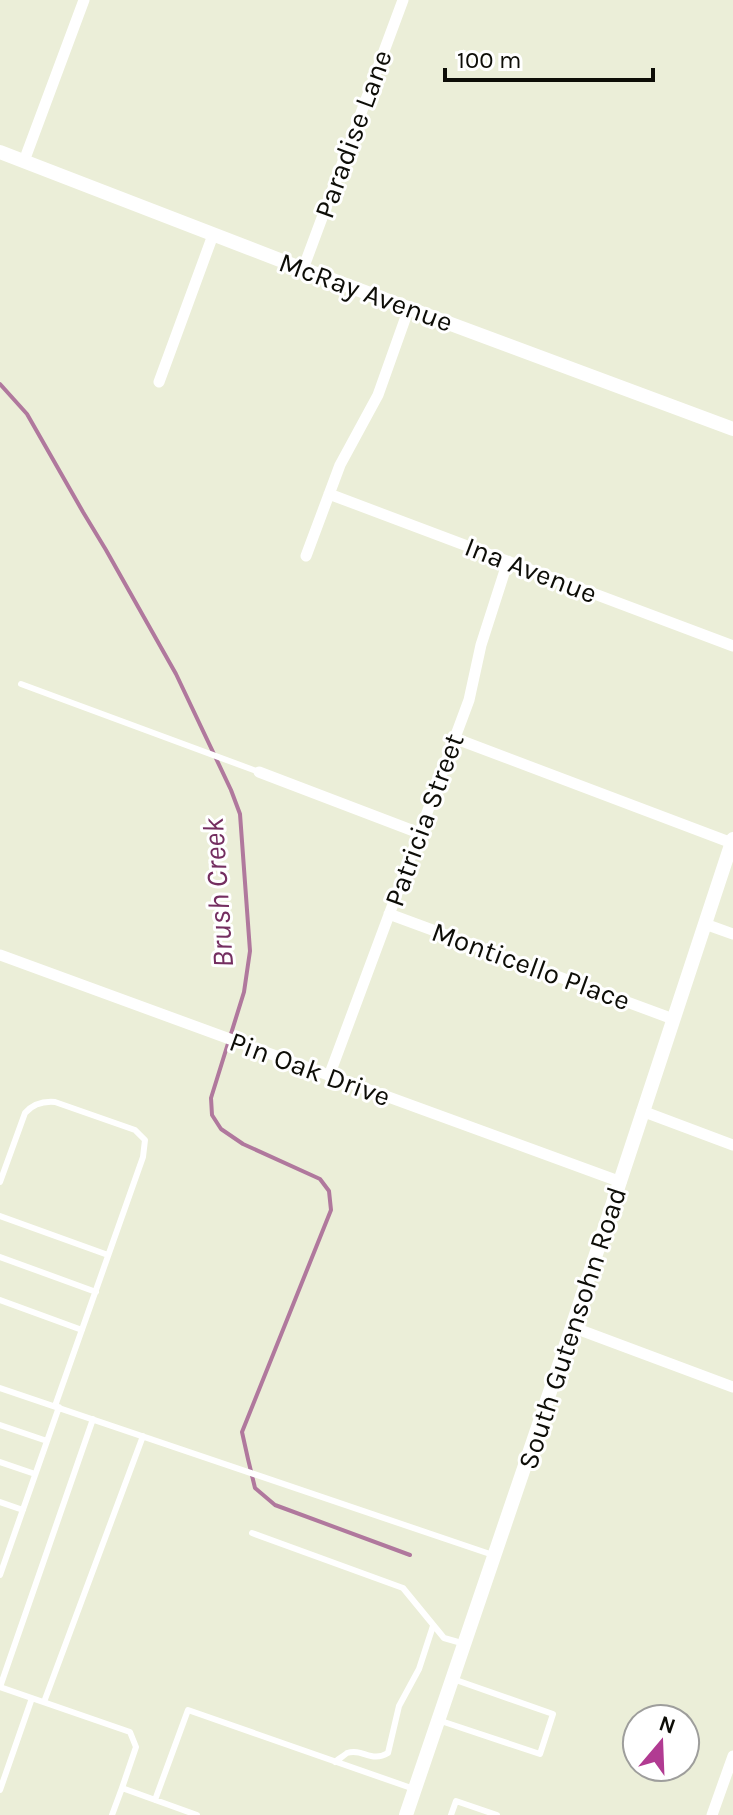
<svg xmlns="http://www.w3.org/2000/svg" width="733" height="1815" font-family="Karla,sans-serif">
  <rect width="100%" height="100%" fill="#ebeed8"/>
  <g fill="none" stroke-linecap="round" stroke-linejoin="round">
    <path stroke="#b0789d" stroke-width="4" d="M0,384L27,414L83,512L106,550L176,674L231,790L240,814L250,951L244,992L211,1098L212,1115L221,1129L243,1144L320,1179L329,1191L331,1210L242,1432L248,1459L255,1488L275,1505L410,1555"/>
    <path stroke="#fff" stroke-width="6" d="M21,684L259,772
      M0,1182L25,1113C33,1104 43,1101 55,1102L135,1130L145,1140L143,1157L55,1406
      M0,1216L108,1255
      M0,1257L96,1292
      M0,1300L82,1330
      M0,1388L493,1555
      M93,1419L0,1687L130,1732L136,1747L122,1788L197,1815
      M0,1425L47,1441
      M0,1462L35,1474
      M0,1502L23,1510
      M252,1533L403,1588L444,1638L465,1644
      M0,1575L59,1407
      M44,1702L143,1436
      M438,1720L540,1754L553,1714L453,1679
      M335,1762C336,1761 346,1754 347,1753C363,1748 371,1763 388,1753L399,1706L419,1669L433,1626
      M0,1790L32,1698
      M155,1800L188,1710L414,1789
      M112,1815L122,1788
      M451,1815L456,1801L497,1815"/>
    <path stroke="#fff" stroke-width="11" d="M24,161L84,0
      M303,269L403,0
      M159,382L213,235
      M329,494L733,646
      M306,556L340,465L378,395L409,308
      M454,738L732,843
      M259,772L419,833
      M389,914L673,1019
      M705,924L733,934
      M0,955L621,1182
      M329,1076L469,700L481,645L508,561
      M642,1111L733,1145
      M572,1327L733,1387
      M712,1815L733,1756"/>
    <path stroke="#fff" stroke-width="14" d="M0,152L303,269L733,429
      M406,1815L572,1327L733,839"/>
  </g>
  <g text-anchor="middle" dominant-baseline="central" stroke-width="6" stroke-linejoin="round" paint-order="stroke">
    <g font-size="28" fill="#0d0d07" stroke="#fff">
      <text transform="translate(353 134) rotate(-70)">Paradise Lane</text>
      <text transform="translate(366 292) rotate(20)">McRay Avenue</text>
      <text transform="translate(531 570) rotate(21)">Ina Avenue</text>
      <text transform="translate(424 820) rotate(-70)">Patricia Street</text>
      <text transform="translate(531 966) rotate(20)">Monticello Place</text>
      <text transform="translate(310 1069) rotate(20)">Pin Oak Drive</text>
      <text transform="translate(572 1328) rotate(-72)">South Gutensohn Road</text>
    </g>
    <g font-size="30" font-style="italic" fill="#742e60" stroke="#fff">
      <text transform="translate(218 893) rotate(-94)">Brush Creek</text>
    </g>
  </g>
  <g transform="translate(661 1743) rotate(19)"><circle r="38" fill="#ffffff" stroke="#9e9e9c" stroke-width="2"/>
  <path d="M0-6L14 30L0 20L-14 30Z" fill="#b13b92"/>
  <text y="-12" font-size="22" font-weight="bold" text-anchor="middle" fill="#0d0d07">N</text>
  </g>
  <path d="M445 68v12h208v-12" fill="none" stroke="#0d0d07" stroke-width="4"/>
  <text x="457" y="68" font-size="24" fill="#0d0d07" stroke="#ffffff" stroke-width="6" paint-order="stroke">100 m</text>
</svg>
